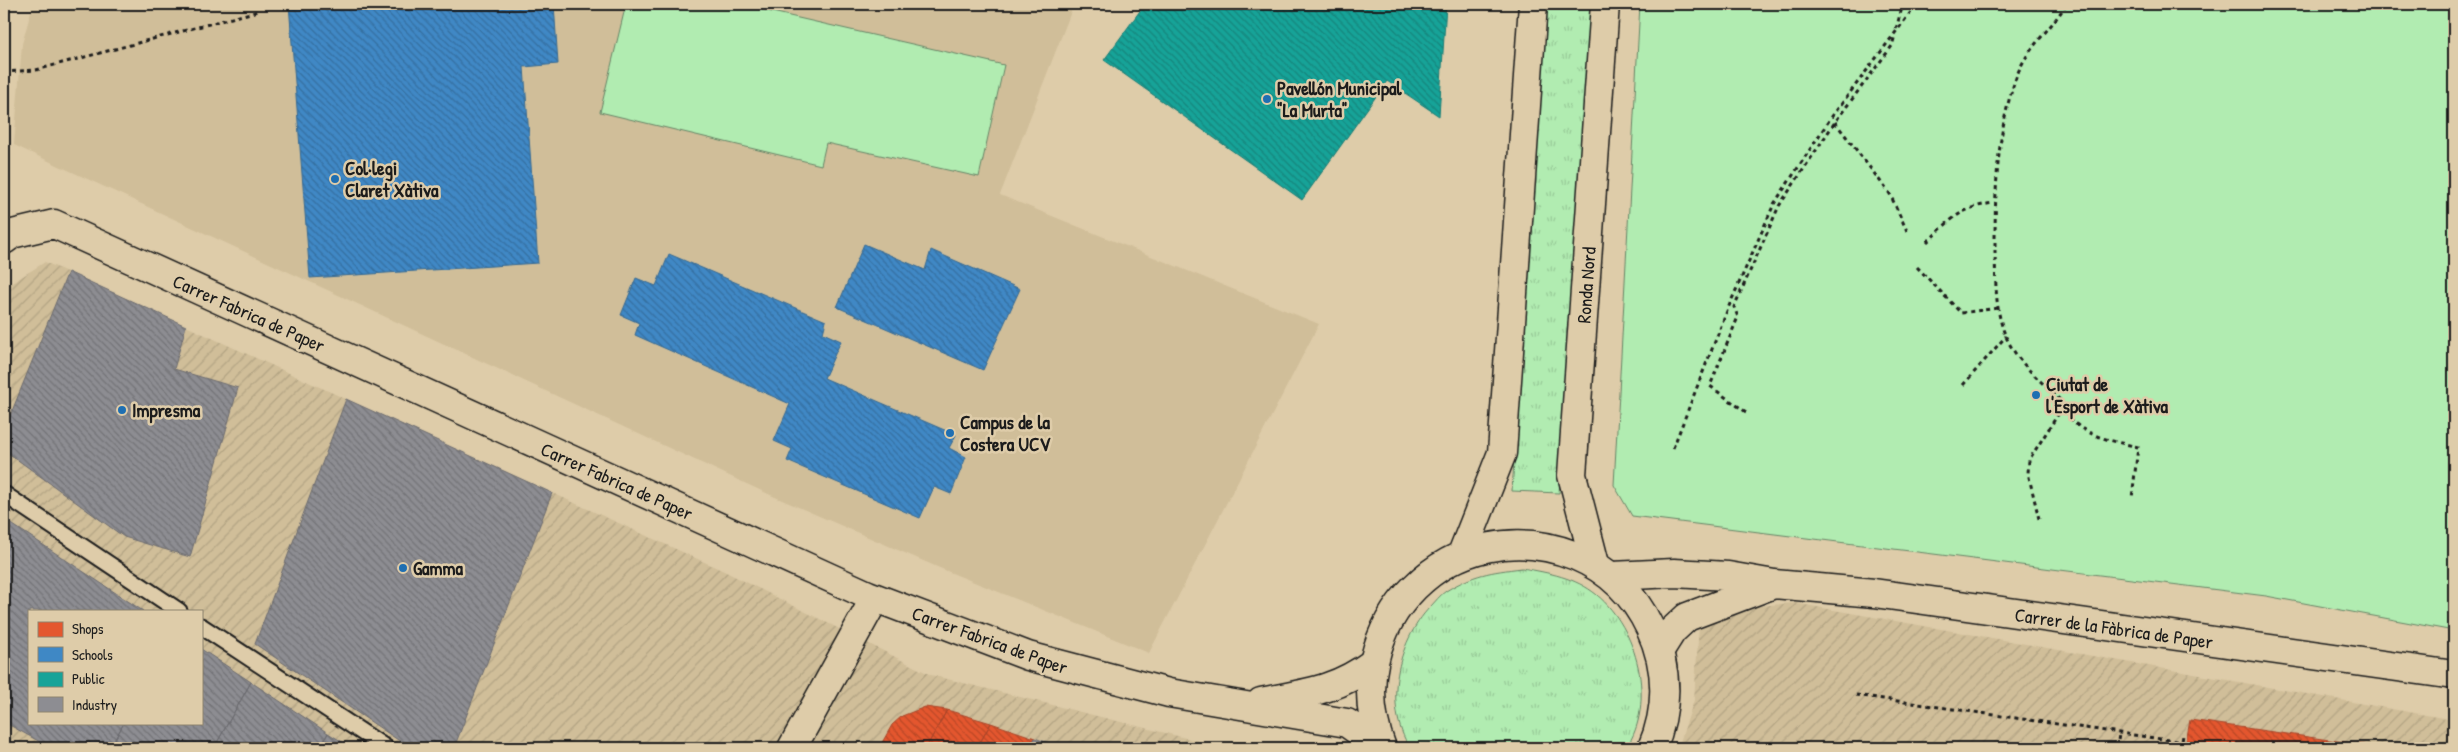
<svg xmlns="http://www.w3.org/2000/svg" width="2458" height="752" font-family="'Patrick Hand',sans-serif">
  <defs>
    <pattern id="industrial-furrows" width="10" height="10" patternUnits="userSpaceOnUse" patternTransform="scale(1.25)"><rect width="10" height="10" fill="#d0be99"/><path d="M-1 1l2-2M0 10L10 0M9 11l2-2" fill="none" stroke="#b2a383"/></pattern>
    <pattern id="grass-tufts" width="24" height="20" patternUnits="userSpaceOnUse" patternTransform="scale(1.25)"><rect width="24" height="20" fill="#b1ecb1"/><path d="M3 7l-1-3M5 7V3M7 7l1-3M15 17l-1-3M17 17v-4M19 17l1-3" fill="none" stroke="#98ca98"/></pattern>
    <pattern id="shops-back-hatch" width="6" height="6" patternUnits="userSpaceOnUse" patternTransform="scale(1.25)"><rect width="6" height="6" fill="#e4572e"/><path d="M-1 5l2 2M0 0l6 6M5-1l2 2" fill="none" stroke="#b84726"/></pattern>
    <pattern id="schools-back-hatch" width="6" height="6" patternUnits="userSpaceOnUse" patternTransform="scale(1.25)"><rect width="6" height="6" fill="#3f88c5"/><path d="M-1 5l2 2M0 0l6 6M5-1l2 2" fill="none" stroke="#346e9f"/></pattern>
    <pattern id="public-back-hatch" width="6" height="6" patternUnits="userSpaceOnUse" patternTransform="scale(1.25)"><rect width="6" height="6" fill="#17a398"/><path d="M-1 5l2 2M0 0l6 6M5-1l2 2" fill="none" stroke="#14847b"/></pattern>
    <pattern id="industry-back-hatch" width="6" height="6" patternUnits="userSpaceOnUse" patternTransform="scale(1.25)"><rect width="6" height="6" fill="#8d8d92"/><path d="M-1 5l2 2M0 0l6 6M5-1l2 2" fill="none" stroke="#727276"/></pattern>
  </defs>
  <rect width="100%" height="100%" fill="#decca9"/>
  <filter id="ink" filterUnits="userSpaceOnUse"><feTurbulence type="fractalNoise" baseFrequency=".02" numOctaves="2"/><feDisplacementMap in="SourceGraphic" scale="10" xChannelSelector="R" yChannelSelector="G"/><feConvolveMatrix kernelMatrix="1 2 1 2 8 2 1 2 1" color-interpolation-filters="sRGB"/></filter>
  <g filter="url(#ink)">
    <path fill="#d0be99" d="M33,4H1074L1000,195L1319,324L1149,653L942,569L775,497L14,145L22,44Z"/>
    <path fill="url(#industrial-furrows)" fill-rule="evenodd" d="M45,262L724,571L931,675L1218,746L1244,748H4V288ZM29,611H201V723H29Z
      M1794,603L2454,720V748H1678L1694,700L1699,625L1710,610Z"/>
    <path fill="url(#grass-tufts)" stroke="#668466" d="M1545,4H1592L1559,493L1512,491Z
      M1522,568C1549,573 1575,577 1597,595C1637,628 1657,703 1626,748H1410C1383,706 1397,642 1430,607C1435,602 1440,595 1446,591C1474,574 1490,572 1522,568Z"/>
    <path fill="#b1ecb1" stroke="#668466" d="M626,4H737L1004,65L979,177L826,143L821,165L600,112Z
      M1640,4H2454V631L2266,596L1632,516L1614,485Z"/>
    <path fill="url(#shops-back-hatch)" stroke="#a84529" d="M925,707L947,710L926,748H879L892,725L902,716Z
      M947,710L991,723L977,748H926Z
      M2190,720L2364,745L2363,748H2185Z
      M991,723L1035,738L1029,748H977Z"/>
    <path fill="url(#schools-back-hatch)" stroke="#346892" d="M289,4H554L558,64L524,67L538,263L310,278Z
      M864,244L925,270L931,250L1020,289L983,370L837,307Z
      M669,254L826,321L823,333L841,341L824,378L956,435L949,448L966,457L951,494L934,487L920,518L787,461L792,449L774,441L790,404L635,335L639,323L621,315L636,278L656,286Z"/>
    <path fill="url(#public-back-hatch)" stroke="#187a73" d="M1145,4H1446L1439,116L1387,81L1302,200L1104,60Z"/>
    <path fill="url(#industry-back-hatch)" stroke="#6b6b6f" d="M68,272L186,326L174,369L238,388L190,557L124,537L4,450V431Z
      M346,399L552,493L454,748H410L255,644Z
      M10,523L143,611H29V723H124L110,748H51L4,722V553Z
      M201,649L251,682L214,748H110L124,723H201Z
      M251,682L328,733L320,748H214Z
      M328,733L352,748H320Z
      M1035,738L1061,748H1029Z"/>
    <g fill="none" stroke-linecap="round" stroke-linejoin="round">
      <defs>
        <path id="lane" d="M4,494L179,611
          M201,626L386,748"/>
        <path id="street" d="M4,240L12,234L54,224L868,595L1028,656L1169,693L1347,723L1381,747
          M1612,576L1674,573L1728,576L1774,584L1874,593L2454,675
          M1660,650L1672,631L1687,617L1774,584
          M1261,702C1306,693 1335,691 1373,663
          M792,748L875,598"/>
        <path id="secondary" d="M1462,554L1502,453L1533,4
          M1595,564L1572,475L1605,4
          M1382,748C1334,625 1453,506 1576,556C1609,570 1634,594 1650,628C1668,667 1669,708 1652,748"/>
      </defs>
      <use href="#lane" stroke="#1c1c1c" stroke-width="19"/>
      <use href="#street" stroke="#1c1c1c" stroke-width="31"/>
      <use href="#secondary" stroke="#1c1c1c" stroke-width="31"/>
      <path stroke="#1c1c1c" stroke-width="3" stroke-dasharray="4 4" stroke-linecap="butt" d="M2066,4C2051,30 2029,45 2017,75C1996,132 1995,192 1995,252C1996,283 1994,320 2012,348C2023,367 2042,382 2058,398C2065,405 2067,416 2075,423C2091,438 2118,442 2138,447L2132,498
        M1896,29L1903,4
        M4,72L36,70L258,11
        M1835,122L1890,194L1907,231
        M1927,242C1952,219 1960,207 1995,203
        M1917,267L1961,313L1998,308
        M1963,385L2006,336
        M1746,412L1710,386L1738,317L1734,307L1779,206L1835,122L1892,46L1895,35
        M1673,448L1729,306L1774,204L1830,119L1917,4
        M2039,519L2028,473L2029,460L2064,405
        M1856,695L2182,742
        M2117,748L2119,734
        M2181,748L2183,735"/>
      <use href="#lane" stroke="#decca9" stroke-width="15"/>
      <use href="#street" stroke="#decca9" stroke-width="28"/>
      <use href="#secondary" stroke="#decca9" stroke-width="28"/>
    </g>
  </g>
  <g fill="#1f6fb2" stroke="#decca9" stroke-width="2">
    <circle cx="1267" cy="99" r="5"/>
    <circle cx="335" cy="179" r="5"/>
    <circle cx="2036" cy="395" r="5"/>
    <circle cx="122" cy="410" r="5"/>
    <circle cx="950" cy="433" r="5"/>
    <circle cx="403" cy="568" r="5"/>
  </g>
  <g text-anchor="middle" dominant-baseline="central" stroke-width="5" stroke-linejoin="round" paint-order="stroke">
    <g font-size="19" font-weight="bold" fill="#1c1c1c" stroke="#decca9" text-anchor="start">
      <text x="1277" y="88">Pavellón Municipal<tspan x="1277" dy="22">"La Murta"</tspan></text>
      <text x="345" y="168">Col·legi<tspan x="345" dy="22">Claret Xàtiva</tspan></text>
      <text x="2046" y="384">Ciutat de<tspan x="2046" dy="22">l'Esport de Xàtiva</tspan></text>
      <text x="132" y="410">Impresma</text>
      <text x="960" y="422">Campus de la<tspan x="960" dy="22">Costera UCV</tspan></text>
      <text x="413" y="568">Gamma</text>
    </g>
    <g font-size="19" fill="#1c1c1c" stroke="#decca9">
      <text transform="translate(1586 285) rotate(-86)">Ronda Nord</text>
      <text transform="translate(249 313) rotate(24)">Carrer Fabrica de Paper</text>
      <text transform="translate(617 481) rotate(24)">Carrer Fabrica de Paper</text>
      <text transform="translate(2114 628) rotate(8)">Carrer de la Fàbrica de Paper</text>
      <text transform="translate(990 640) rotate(20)">Carrer Fabrica de Paper</text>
    </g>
  </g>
  <rect width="2458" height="752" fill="none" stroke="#decca9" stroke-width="20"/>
  <rect x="10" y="10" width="2438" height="732" fill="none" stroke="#1c1c1c" stroke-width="2" filter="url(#ink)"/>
  <rect x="28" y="610" width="175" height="115" fill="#decca9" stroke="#908671"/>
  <rect x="38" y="622" width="25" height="15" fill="#e4572e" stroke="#908671"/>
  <text x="72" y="634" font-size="15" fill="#1c1c1c">Shops</text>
  <rect x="38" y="647" width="25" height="15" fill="#3f88c5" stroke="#908671"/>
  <text x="72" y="660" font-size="15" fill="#1c1c1c">Schools</text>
  <rect x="38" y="672" width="25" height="15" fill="#17a398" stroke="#908671"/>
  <text x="72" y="684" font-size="15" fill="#1c1c1c">Public</text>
  <rect x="38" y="697" width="25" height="15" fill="#8d8d92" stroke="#908671"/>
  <text x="72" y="710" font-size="15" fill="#1c1c1c">Industry</text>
</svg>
